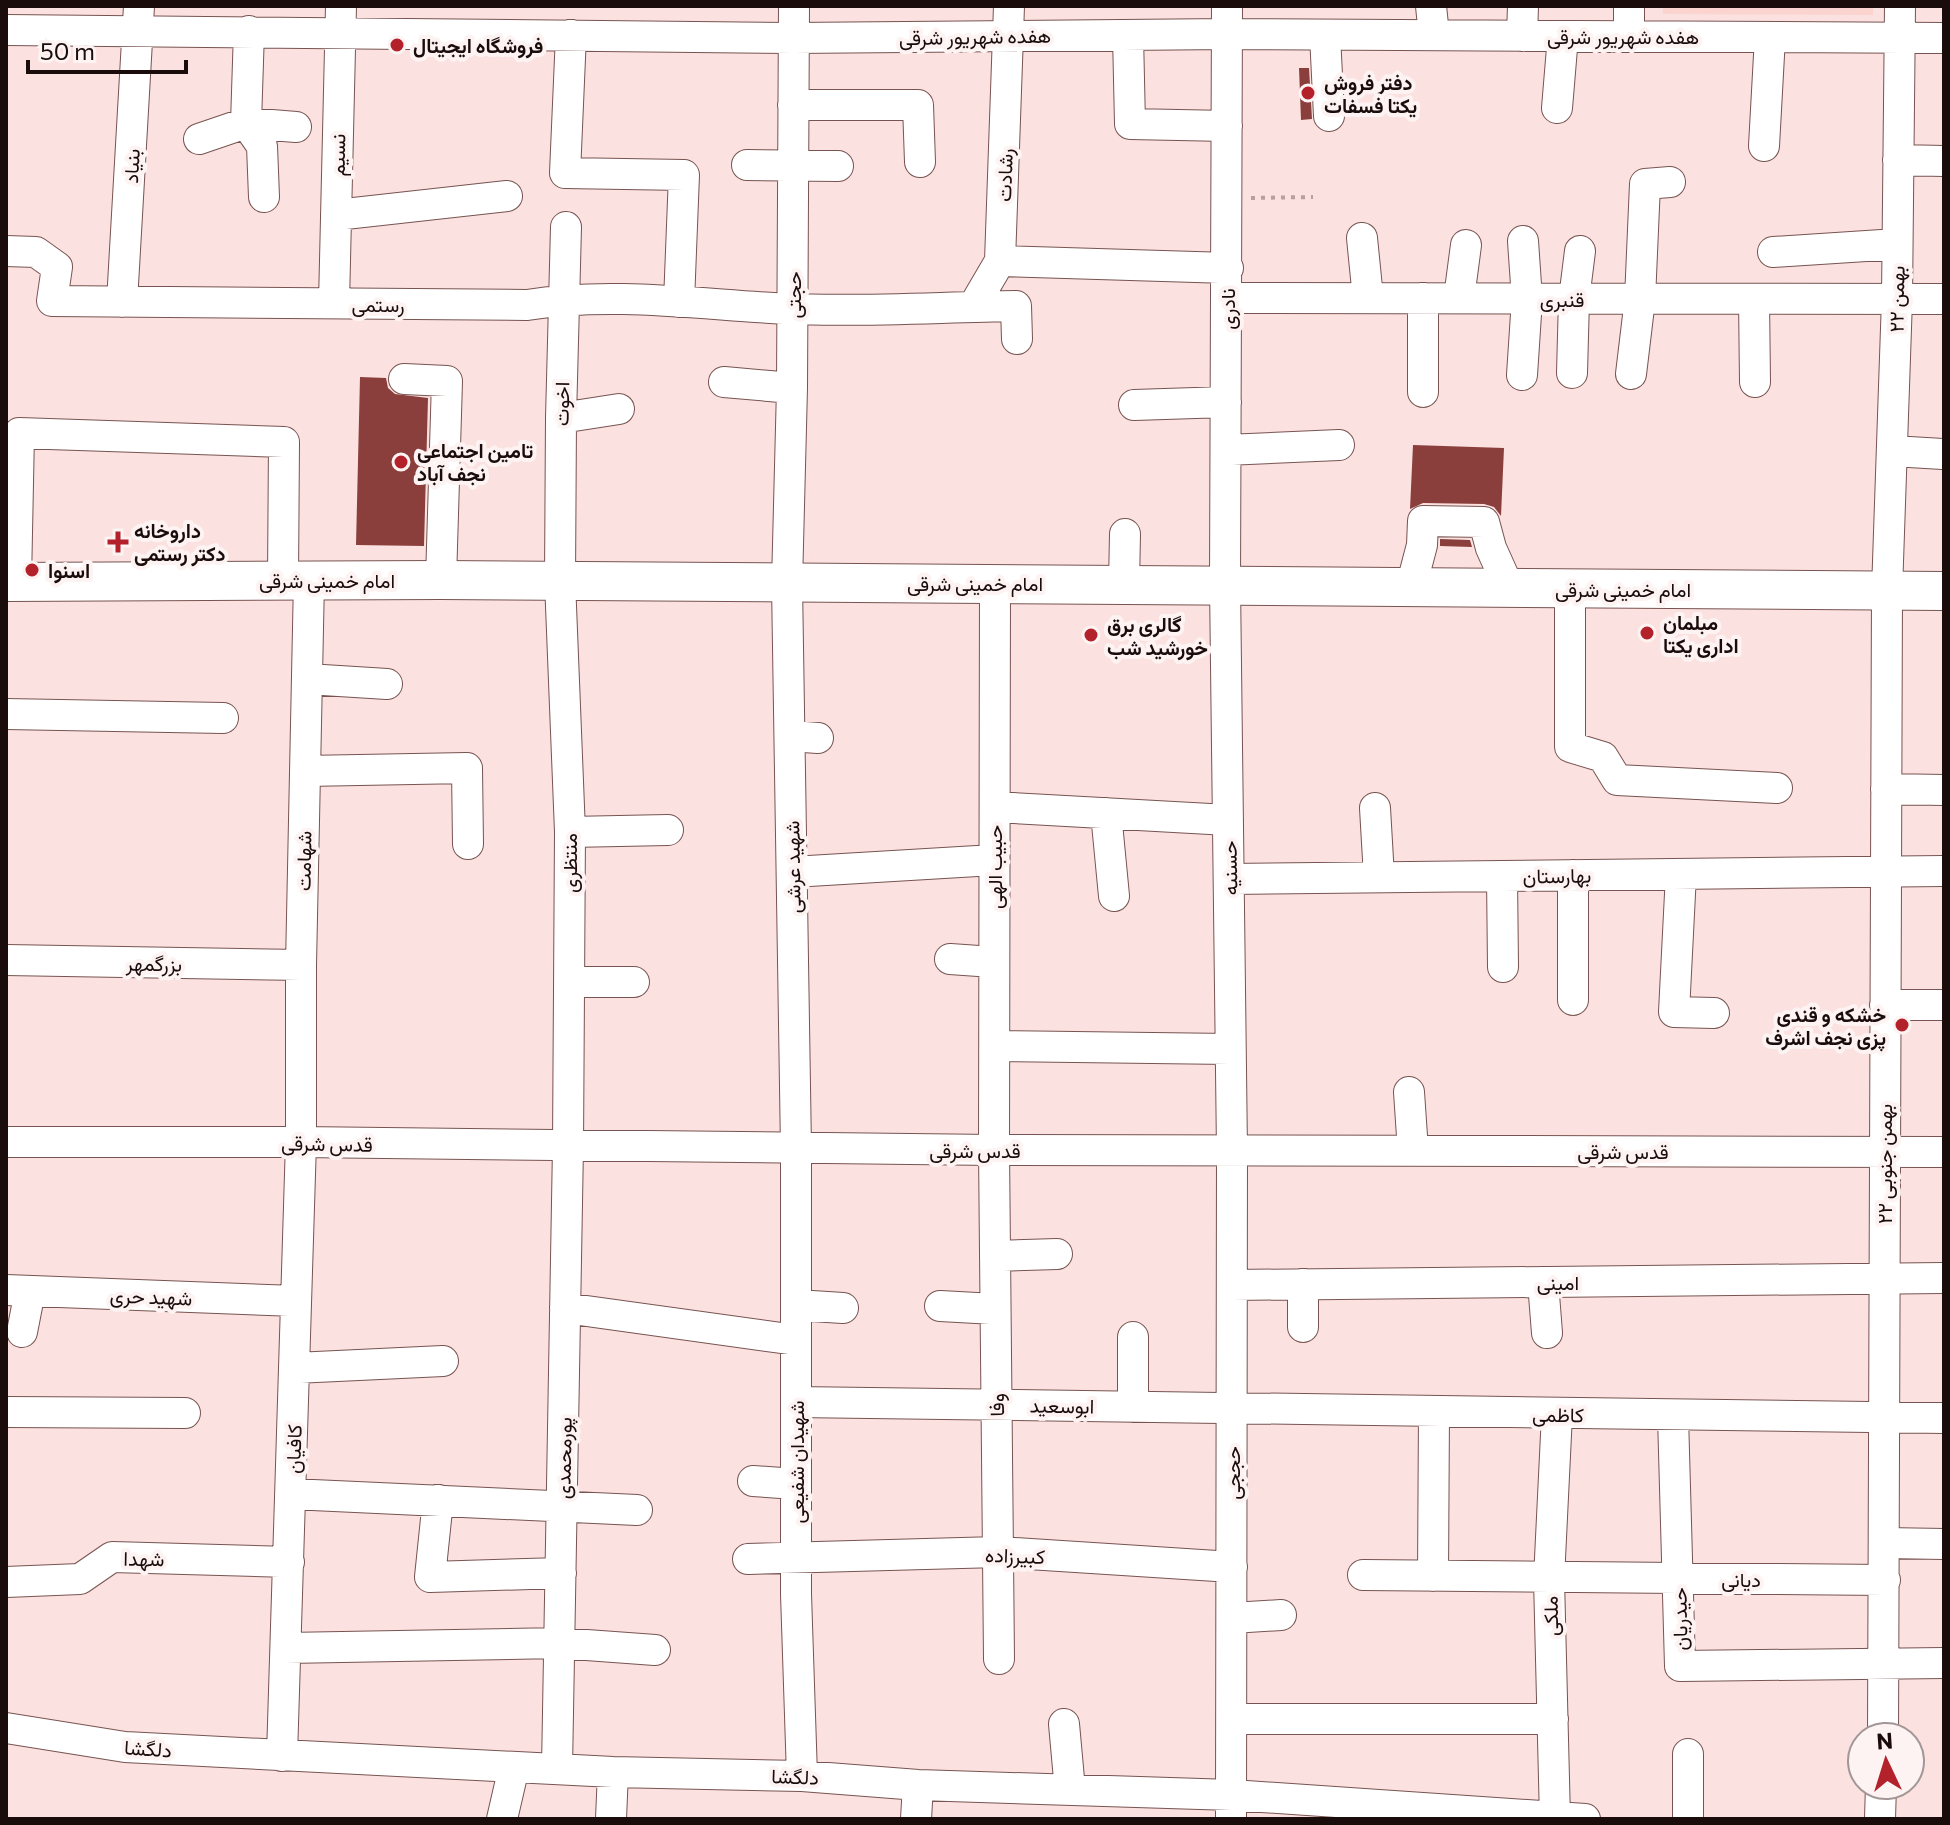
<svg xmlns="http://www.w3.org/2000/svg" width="1950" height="1825" font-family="Commissioner,Vazirmatn,sans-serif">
  <rect width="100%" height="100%" fill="#fbe1df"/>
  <path fill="#fbd3cf" d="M1663,6H1873V15L1663,14Z"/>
  <path fill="#8a3f3c" d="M1299,68H1309L1312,119L1301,120Z
    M360,377L386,378L388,388L395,394L428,398L424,546L356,545Z
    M1413,445L1504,448L1501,516L1494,507L1484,504L1423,503L1410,509Z
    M1440,539L1470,540L1472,547L1440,546Z"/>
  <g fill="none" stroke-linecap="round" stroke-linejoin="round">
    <defs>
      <path id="minor" d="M794,6L792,388L787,584L796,1149V1594L802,1776
        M1227,6L1225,584L1232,1151L1231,1819
        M1431,6L1434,35
        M6,30L793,38L1227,34L1944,38
        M249,31L246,123L262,146L264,197
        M571,35L565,173L684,175L679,302
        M1128,35L1130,124L1227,126
        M1325,35L1329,116
        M1522,36L1523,6
        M1629,36V6
        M793,105H918L920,162
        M1557,108L1563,36
        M199,139L246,123L296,127
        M1764,146L1770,37
        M1898,160L1944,161
        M747,165L838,166
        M336,215L507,196
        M1362,238L1368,298
        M6,251L36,252L57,267L52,301L527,305C613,291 703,305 790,309C865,312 941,307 1016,306L1017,339
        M1773,252L1897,244
        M1000,261L1228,268
        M1228,298L1944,299
        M1459,298L1466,245
        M1754,299L1755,382
        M122,302L139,6
        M334,303L341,6
        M973,307L1000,261L1009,6
        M1572,373L1574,299L1580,251
        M1631,374L1640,299L1645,184L1670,182
        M1522,375L1527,299L1523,241
        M404,379L447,381L441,580
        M724,382L792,388
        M1423,392V298
        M1134,405L1226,402
        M561,418L619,409
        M1226,450L1339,445
        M1892,451L1943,454
        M16,582L19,433L284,442L283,579
        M995,583L994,1150L999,1659
        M1124,584L1125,534
        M1411,587L1422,545L1423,521L1484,522L1491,548L1509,588
        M1570,589V747L1603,757L1617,780L1777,788
        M307,679L387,684
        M6,714L223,718
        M790,736L818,738
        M305,771L467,768L468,844
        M1886,789L1944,790
        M995,807L1228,820
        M1375,808L1379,877
        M1106,813L1114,896
        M570,832L668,830
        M792,872L994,860
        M1681,874L1674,1012L1714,1013
        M1502,876L1503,967
        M1229,879L1944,871
        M950,959L993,962
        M6,960L301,965
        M569,982H634
        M1573,1000V875
        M1885,1005H1944
        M995,1046L1230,1049
        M1409,1092L1413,1151
        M6,1142H301L994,1150L1944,1152
        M995,1256L1057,1254
        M1543,1282L1547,1333
        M1303,1284V1327
        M1232,1285L1944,1278
        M6,1290L296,1301
        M796,1305L843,1308
        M940,1306L995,1309
        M565,1308L796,1340
        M22,1332L30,1291
        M1133,1337V1407
        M295,1368L443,1361
        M796,1402L1944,1418
        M6,1412L185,1413
        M1673,1416L1680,1666L1944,1663
        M753,1481L796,1484
        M291,1494L637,1510
        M438,1500L430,1577L561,1573
        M1885,1543L1944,1544
        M748,1559L998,1552L1232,1567
        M1363,1575L1885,1580
        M1433,1576L1434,1412
        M6,1582L80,1579L112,1557L289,1562
        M1232,1618L1281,1615
        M286,1648L559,1643L655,1650
        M1233,1719H1553
        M1064,1724L1070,1790
        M6,1728L125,1747L613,1772L802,1776L918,1785L1232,1795L1585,1819
        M1883,1737L1887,591L1897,299L1900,6
        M282,1756L301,1142V965L309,580
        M557,1769L568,1146L570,832L560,581L561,418L566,227
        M502,1819L514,1767
        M611,1819L613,1772
        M916,1819L918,1785
        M1555,1819L1549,1579L1557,1414
        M1688,1819V1754
        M1880,1819L1881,1785"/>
      <path id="major" d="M6,582L441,580L1944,591"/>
    </defs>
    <use href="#minor" stroke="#775451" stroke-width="32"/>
    <use href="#major" stroke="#775451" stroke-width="40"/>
    <path stroke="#b7a19f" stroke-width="4" stroke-dasharray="4 6" stroke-linecap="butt" d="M1251,198L1313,197"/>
    <use href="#minor" stroke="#fff" stroke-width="30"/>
    <use href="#major" stroke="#fff" stroke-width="38"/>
  </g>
  <g fill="#b3222b" stroke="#fcf3f2" stroke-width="3">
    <circle cx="397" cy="45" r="8"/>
    <circle cx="1308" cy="93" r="8"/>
    <circle cx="401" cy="462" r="8"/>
    <path d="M114 530h8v8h8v8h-8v8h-8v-8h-8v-8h8z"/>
    <circle cx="32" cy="570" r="8"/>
    <circle cx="1647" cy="633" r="8"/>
    <circle cx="1091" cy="635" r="8"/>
    <circle cx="1902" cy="1025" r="8"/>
  </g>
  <g text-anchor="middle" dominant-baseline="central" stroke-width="8" stroke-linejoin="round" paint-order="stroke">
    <g font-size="20" fill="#1a0c0b" stroke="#fcf3f2">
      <text transform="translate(975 36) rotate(-1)">هفده شهریور شرقی</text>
      <text x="1623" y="36">هفده شهریور شرقی</text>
      <text transform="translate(337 155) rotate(-89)">نسیم</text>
      <text transform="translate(131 166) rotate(-87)">بنیاد</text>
      <text transform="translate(1004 175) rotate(-88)">رشادت</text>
      <text transform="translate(793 295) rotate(-90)">حجتی</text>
      <text x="1562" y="299">قنبری</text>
      <text transform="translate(1896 299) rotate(-89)">۲۲ بهمن</text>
      <text x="378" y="304">رستمی</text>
      <text transform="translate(1227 309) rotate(-90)">نادری</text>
      <text transform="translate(561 404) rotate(-89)">اخوت</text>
      <text x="327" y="580">امام خمینی شرقی</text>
      <text x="975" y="583">امام خمینی شرقی</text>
      <text x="1623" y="589">امام خمینی شرقی</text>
      <text transform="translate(303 861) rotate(-89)">شهامت</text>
      <text transform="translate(569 863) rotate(-90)">منتظری</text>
      <text transform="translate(792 867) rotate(-91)">شهید عرشی</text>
      <text transform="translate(994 867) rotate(-90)">حبیب الهی</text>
      <text transform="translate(1229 868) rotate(-91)">حسنیه</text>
      <text transform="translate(1557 875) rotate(-1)">بهارستان</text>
      <text transform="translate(154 963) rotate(1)">بزرگمهر</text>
      <text transform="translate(327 1143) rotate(1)">قدس شرقی</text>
      <text x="975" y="1150">قدس شرقی</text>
      <text x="1623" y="1151">قدس شرقی</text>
      <text transform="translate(1884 1164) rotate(-90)">۲۲ بهمن جنوبی</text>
      <text x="1558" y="1282">امینی</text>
      <text transform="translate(151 1296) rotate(2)">شهید حری</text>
      <text transform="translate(996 1405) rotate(-91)">وفا</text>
      <text transform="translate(1062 1405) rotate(1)">ابوسعید</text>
      <text transform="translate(1558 1414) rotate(1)">کاظمی</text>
      <text transform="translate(293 1449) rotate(-88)">کافیان</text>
      <text transform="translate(563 1458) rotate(-89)">پورمحمدی</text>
      <text transform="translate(796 1462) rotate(-90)">شهیدان شفیعی</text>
      <text transform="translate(1232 1473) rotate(-90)">حججی</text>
      <text transform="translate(1015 1555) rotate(2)">کبیرزاده</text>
      <text transform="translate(144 1558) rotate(1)">شهدا</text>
      <text x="1741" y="1579">دیانی</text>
      <text transform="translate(1550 1616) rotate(-91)">ملکی</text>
      <text transform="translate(1679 1619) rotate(-91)">حیدریان</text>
      <text transform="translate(148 1748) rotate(4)">دلگشا</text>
      <text transform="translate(795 1776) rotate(2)">دلگشا</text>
    </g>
    <g font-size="20" font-weight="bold" fill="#1a0c0b" stroke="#fcf3f2" text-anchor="start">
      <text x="413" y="45">فروشگاه ایجیتال</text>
      <text x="1324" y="82">دفتر فروش<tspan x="1324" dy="23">یکتا فسفات</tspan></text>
      <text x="417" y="450">تامین اجتماعی<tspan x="417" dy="23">نجف آباد</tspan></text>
      <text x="134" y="530">داروخانه<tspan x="134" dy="23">دکتر رستمی</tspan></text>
      <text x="48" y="570">اسنوا</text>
      <text x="1663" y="622">مبلمان<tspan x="1663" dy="23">اداری یکتا</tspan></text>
      <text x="1107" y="624">گالری برق<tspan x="1107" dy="23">خورشید شب</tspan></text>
      <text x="1886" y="1014" text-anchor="end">خشکه و قندی<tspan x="1886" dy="23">پزی نجف اشرف</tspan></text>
    </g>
  </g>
  <rect width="1950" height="1825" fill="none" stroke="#1a0c0b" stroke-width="16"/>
  <g transform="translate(1886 1761) rotate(356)"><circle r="38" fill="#fcf3f2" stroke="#a29796" stroke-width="2"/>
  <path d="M0-6L14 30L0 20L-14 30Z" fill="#b3222b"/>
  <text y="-12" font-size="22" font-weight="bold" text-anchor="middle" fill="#1a0c0b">N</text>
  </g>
  <path d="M28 60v12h158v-12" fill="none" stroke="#1a0c0b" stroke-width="4"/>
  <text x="40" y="60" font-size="24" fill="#1a0c0b" stroke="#fcf3f2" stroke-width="6" paint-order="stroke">50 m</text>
</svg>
